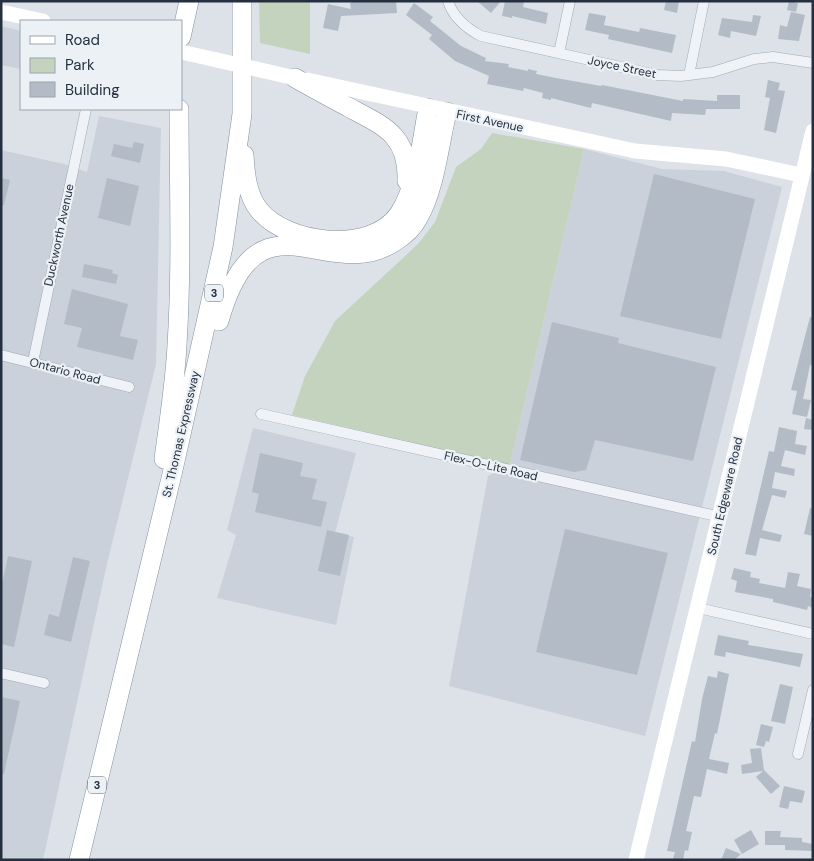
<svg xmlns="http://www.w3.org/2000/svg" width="814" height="861" font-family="'DM Sans',sans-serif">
  <rect width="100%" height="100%" fill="#dce2e8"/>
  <path fill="#cad1da" d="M1,26L21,31V69L1,65Z
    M99,116L161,128L156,364L106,568L43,860H1V150L64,164L87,172Z
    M584,149L662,169L724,171L782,187L645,736L449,686L488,476L510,464Z
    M253,428L356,453L335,533L354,537L336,625L217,598L236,535L227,530Z"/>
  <path fill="#c4d3bd" d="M259,1H310V54L260,43Z
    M492,133L584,149L510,464L292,415L305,376L335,321L418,244L435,222L456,167L481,149Z"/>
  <path fill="#b3bbc6" d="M358,1H396L397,13L341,16L338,31L323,28L328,4L351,9L350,3Z
    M477,1H501L491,13Z
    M505,1H524L523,7L548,13L546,24L512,16V18L502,16Z
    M666,1H679L677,13L664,10Z
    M789,1L798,3L796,12L787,10Z
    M414,3L433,17L430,21L461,46L486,58L485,61L509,64L508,67L528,71V69L537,71L536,74L556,78L601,86L602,85L683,101V99L717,101V95H740V109H706L705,115L672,113L671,121L592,103L591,108L551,98V100L542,98L543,93L524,88L523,91L487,84L489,76L455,61L429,39L432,35L406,15Z
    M791,12L805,15L799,41L778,39L780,25L787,27Z
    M589,13L606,16L604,25L639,32L640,28L676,35L672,53L608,39L609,35L585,30Z
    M753,15L761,16L756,36L731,31L730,38L718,35L722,18L752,22Z
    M768,80L780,83L778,90L785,91L776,133L764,130L770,98L765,97Z
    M134,142L144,144L140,163L111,156L114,144L132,148Z
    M654,174L755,199L721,339L620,316Z
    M1,178L10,180L4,205H1Z
    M107,178L139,186L130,226L98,218Z
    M84,264L113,270L112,273L118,275L116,284L82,277Z
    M72,289L128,304L120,336L138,340L133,360L77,347L82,328L64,324Z
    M810,317L813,318V365H810L803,399L811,400L807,417L792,414L797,391L791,390Z
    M552,322L619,338L618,343L716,367L693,461L595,440L586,470L574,472L520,460Z
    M806,418L813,420V430L804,429Z
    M779,427L797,431L795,444L807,446L805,455L785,450L781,466L795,469L794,476L775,472L772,488L787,491L785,498L772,495L762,530L782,535L780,542L760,538L756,556L745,554L769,451L774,452Z
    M260,453L303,463L300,476L317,479L312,499L327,502L321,527L255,512L259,494L252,492Z
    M810,508L813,509V536L804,534Z
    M565,529L668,553L637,675L536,652Z
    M327,530L349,535L340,576L318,571Z
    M8,556L32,561L14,647L1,644V589Z
    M73,557L90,561L71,642L44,635L49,614L59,617Z
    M734,568L751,572L750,577L760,579L759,583L785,588L788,572L800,574L797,586L811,589L810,597H813V608L808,606L807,610L773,602V599L735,592L737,581L731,579Z
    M718,635L749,641L748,645L803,654L800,667L726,652L725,657L714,655Z
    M718,671L729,674L717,734L715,733L709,759L729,763L727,774L707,769L701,797L694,796L686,831L692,832L688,851L685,850L683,860L673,859L675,852L667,851L692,741L695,742L702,699L708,676L717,678Z
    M780,684L793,687L785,724L771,721Z
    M1,697L20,701L4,774H1Z
    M761,724L773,727L769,742L766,741L764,747L756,745Z
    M761,748L764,770L780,786L771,794L756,777L763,771L742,774L741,765L752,763L750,749Z
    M784,786L805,791L802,803L790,801L788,809L779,807Z
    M751,830L759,844L742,854L734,840Z
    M765,831H781L780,837L802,838V842L813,844V851L785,850V845H765Z
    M726,848L741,854L734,860H721Z"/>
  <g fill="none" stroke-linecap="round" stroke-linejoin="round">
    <defs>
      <path id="street" d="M448,1C453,17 466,28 481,36L657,75L681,76L713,72L754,59L773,57L813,63
        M559,53L570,1
        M689,75L704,1
        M1,355L129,387
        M33,362L86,109
        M261,414L721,517
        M698,608L813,634
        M1,673L44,683
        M798,754L813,690"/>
      <path id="highway" d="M181,37L189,1
        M295,78C313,88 331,98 350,108C384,126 409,136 407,181
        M244,155C245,173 247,195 259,210C286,244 371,255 399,214C417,187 422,140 428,108
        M219,321C258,183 327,286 394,242C404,236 413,228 418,218C435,189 439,145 447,112
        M164,459C169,421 175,384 177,345C182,267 179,188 179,109
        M79,860L173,470L223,247L242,114V1"/>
    </defs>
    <use href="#street" stroke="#a1a9b2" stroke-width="11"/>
    <use href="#highway" stroke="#8290a0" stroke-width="20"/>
    <use href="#street" stroke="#eff2f6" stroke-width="10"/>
    <path stroke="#fff" stroke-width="15" d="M1,12L43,21
      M181,52L217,60
      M307,80L635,151L726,159L801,175
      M636,860L813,131"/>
    <use href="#highway" stroke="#fff" stroke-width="19"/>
    <path stroke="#fff" stroke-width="15" d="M217,60L295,78"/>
  </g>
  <g text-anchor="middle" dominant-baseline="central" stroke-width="4.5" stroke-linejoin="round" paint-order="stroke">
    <g fill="#ecf1f6" stroke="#606a77" stroke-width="1">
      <rect x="205" y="284.5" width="18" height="17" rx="4"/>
      <rect x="88" y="776.5" width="18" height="17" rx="4"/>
    </g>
    <g font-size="11" font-weight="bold" fill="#243040">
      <text x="214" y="293">3</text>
      <text x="97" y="785">3</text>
    </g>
    <g font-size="12" fill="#243040" stroke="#ecf1f6">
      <text transform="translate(622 67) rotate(12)">Joyce Street</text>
      <text transform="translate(490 121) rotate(12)">First Avenue</text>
      <text transform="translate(59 235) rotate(-78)">Duckworth Avenue</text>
      <text transform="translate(65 371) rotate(15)">Ontario Road</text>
      <text transform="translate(181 434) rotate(-77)">St. Thomas Expressway</text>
      <text transform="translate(491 466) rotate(13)">Flex-O-Lite Road</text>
      <text transform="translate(725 496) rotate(-77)">South Edgeware Road</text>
    </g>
  </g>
  <rect width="814" height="861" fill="none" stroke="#243040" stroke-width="5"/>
  <rect x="20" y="20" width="162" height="90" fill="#ecf1f6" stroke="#9ca4ad"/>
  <rect x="30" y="36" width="25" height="8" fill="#ffffff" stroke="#9ca4ad"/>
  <text x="65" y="45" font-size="15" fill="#243040">Road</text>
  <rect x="30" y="58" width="25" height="15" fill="#c4d3bd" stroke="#9ca4ad"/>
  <text x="65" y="70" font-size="15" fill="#243040">Park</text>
  <rect x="30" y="82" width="25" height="15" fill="#b3bbc6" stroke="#9ca4ad"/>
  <text x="65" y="95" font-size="15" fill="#243040">Building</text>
</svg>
